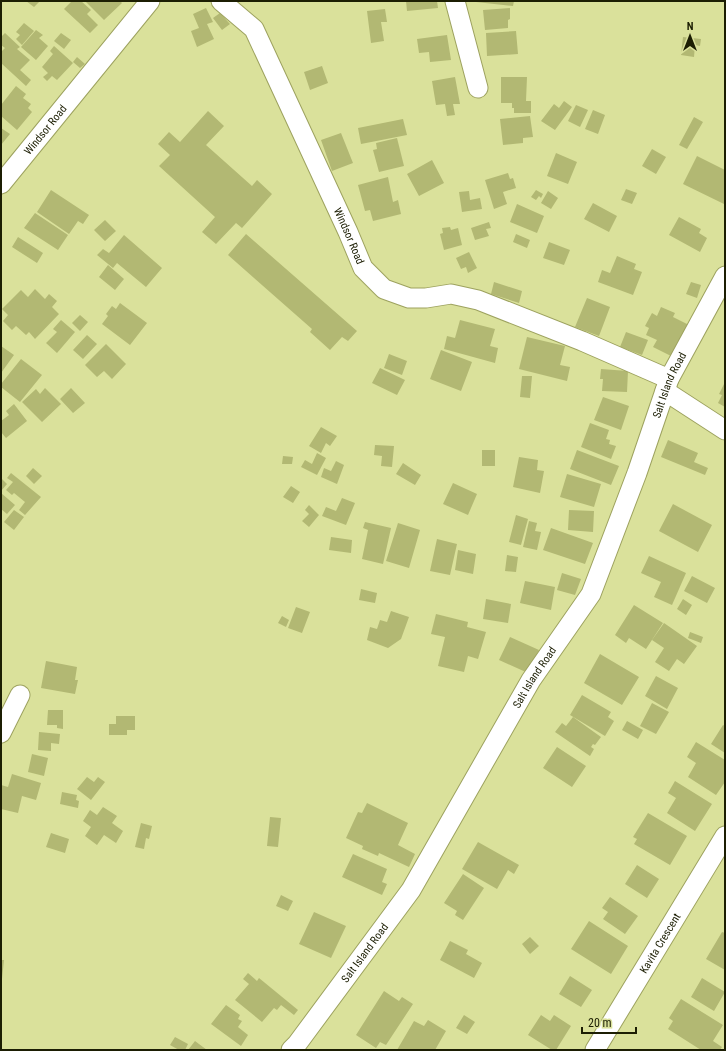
<svg xmlns="http://www.w3.org/2000/svg" width="726" height="1051" font-family="'Roboto Condensed',sans-serif">
  <rect width="100%" height="100%" fill="#dae19b"/>
  <path fill="#b2b873" d="M26,1H40L34,7Z
    M72,1H81L91,10L87,14L98,25L90,33L64,9Z
    M85,1H120L122,3L104,20Z
    M406,1H437L438,8L407,11Z
    M476,1H514L513,6L476,2Z
    M206,8L213,22L207,24L214,39L197,47L191,31L199,28L193,14Z
    M510,8V19L508,20V28L485,30L483,10Z
    M385,9L387,22H381L384,41L371,43L367,11Z
    M220,13L230,24L222,30L213,18Z
    M24,23L34,31L22,45L16,39L20,35L16,32Z
    M36,30L43,35L39,38L48,46L36,60L21,47Z
    M516,31L518,54L487,56L486,33Z
    M5,33L20,47L17,49L30,60L20,70L31,80L26,86L1,63V52L5,48L1,45V37Z
    M61,33L71,40L64,49L54,41Z
    M447,35L451,60L430,62L429,52L419,53L417,39Z
    M683,37L701,39L700,46L695,45L694,57L681,55Z
    M54,46L73,63L57,80L52,76L47,81L43,77L48,73L42,67L53,54L50,51Z
    M77,57L85,64L80,68L73,62Z
    M322,66L328,83L310,90L304,72Z
    M455,77L460,104H453L455,115L447,116L445,104L436,105L432,81Z
    M501,77H527L526,101H531V113H514V108H512V103H501Z
    M16,86L26,94L23,98L31,104L28,108L32,112L17,130L1,116V105Z
    M564,101L572,107L555,130L541,121L554,104L559,108Z
    M576,105L588,110L580,127L568,121Z
    M593,110L605,115L598,134L585,129Z
    M208,111L224,126L206,145L252,186L257,180L272,194L242,228L236,223L216,244L202,232L215,217L159,166L170,155L158,144L169,132L180,142Z
    M530,116L533,137L523,138V143L503,145L500,119Z
    M694,117L703,122L687,149L679,145Z
    M403,119L407,135L361,144L358,128Z
    M1,128L10,134L1,145Z
    M341,133L353,163L332,171L321,140Z
    M397,138L404,166L379,172L373,150L377,149L376,143Z
    M652,149L666,157L656,174L642,166Z
    M556,153L577,162L568,184L547,176Z
    M697,156L725,170V201L724,204L683,184Z
    M432,160L444,183L419,196L407,174Z
    M508,173L510,179L513,178L516,188L503,192L507,204L494,209L485,180Z
    M388,177L393,202L398,200L401,214L373,221L370,210L365,211L358,185Z
    M626,189L637,193L632,204L621,200Z
    M51,190L89,215L83,224L78,221L69,234L37,212Z
    M536,190L543,194L541,198L539,196L536,200L531,197Z
    M469,191L470,200L480,198L482,209L462,212L459,192Z
    M548,191L558,198L551,209L541,203Z
    M593,203L617,216L609,232L584,219Z
    M517,204L544,216L537,233L510,222Z
    M35,213L68,235L58,250L24,228Z
    M679,217L701,229L699,233L707,238L700,252L669,235Z
    M105,220L116,231L105,241L94,230Z
    M489,222L491,228L486,229L489,236L475,240L471,228Z
    M450,227L451,230L458,228L462,245L444,250L440,234L443,233L442,228Z
    M246,234L357,331L348,341L342,337L330,350L310,332L312,329L228,255Z
    M516,234L530,240L527,248L513,242Z
    M124,235L162,268L146,287L117,263L113,268L97,255L103,249L109,253Z
    M18,237L43,253L37,263L12,247Z
    M549,242L570,250L564,265L543,258Z
    M469,252L477,268L468,273L466,267L461,269L456,258Z
    M617,256L636,264L634,269L642,272L633,295L598,282L602,270L610,273Z
    M108,265L124,279L115,290L99,277Z
    M494,282L522,291L519,303L491,294Z
    M691,282L701,285L697,298L686,294Z
    M35,289L45,299L49,294L57,301L52,307L59,314L35,339L29,332L26,335L16,326L12,330L3,321L8,315L2,309L21,290L28,297Z
    M587,298L610,307L599,336L575,327Z
    M120,303L147,323L130,345L102,324L108,316L106,314L112,306L116,309Z
    M661,307L675,313L673,317L689,325L673,357L653,347L657,340L646,335L649,328L645,326L652,313L657,316Z
    M80,315L88,322L80,331L72,323Z
    M61,320L75,332L57,353L46,343L57,332L53,329Z
    M460,320L495,329L490,346L498,348L495,363L444,349L447,336L455,338Z
    M626,332L648,340L642,355L620,347Z
    M87,335L97,344L83,359L73,350Z
    M527,337L565,346L560,365L570,367L567,381L519,369Z
    M106,344L126,364L112,379L104,371L97,377L85,365Z
    M1,346L14,355L1,373Z
    M441,350L472,362L461,391L430,379Z
    M389,354L407,361L402,375L384,368Z
    M21,359L42,375L20,402L1,387V384Z
    M380,368L405,380L397,395L372,383Z
    M601,369L628,371L627,392L602,391L603,379H600Z
    M522,376H532L530,398L520,397Z
    M725,382V407L718,403L722,395L719,394Z
    M45,388L61,404L42,422L22,402L36,389L40,394Z
    M71,388L85,403L73,413L60,399Z
    M603,397L629,406L621,430L594,420Z
    M14,404L27,421L6,438L1,432V421L9,415L6,411Z
    M590,423L609,430L606,439L610,440L609,444L616,446L611,459L581,447Z
    M321,427L337,436L330,446L326,443L321,453L309,446Z
    M668,440L698,453L694,462L708,468L705,475L661,457Z
    M375,445L394,446L392,467L381,466L382,456L374,455Z
    M482,450H495V466H482Z
    M577,450L619,466L611,485L570,469Z
    M317,453L326,458L317,475L301,467L305,460L312,464Z
    M283,456L293,457L292,464H282Z
    M519,457L538,460L537,470L544,471L540,493L513,487Z
    M336,461L344,465L337,484L321,477L324,468L331,471Z
    M403,463L421,475L415,485L396,474Z
    M33,468L42,476L34,484L26,476Z
    M11,473L41,497L25,515L19,510L25,502L14,493L12,495L6,490L13,482L7,478Z
    M567,474L601,484L594,507L560,497Z
    M1,478L7,484L1,491Z
    M453,483L477,494L468,515L443,504Z
    M291,486L300,492L293,503L283,497Z
    M1,493L15,505L7,514L1,509Z
    M342,498L355,503L346,525L322,516L326,507L336,511Z
    M673,504L712,525L698,552L659,531Z
    M309,505L319,515L309,527L302,521L309,514L305,510Z
    M14,510L24,517L14,530L4,522Z
    M569,510L594,511L593,532L568,530Z
    M516,515L528,519L521,545L509,542Z
    M529,521L537,523L535,531L541,532L537,550L523,547Z
    M365,522L391,528L383,564L362,559L368,530L363,528Z
    M398,523L420,530L409,568L386,561Z
    M551,528L593,543L585,564L543,550Z
    M331,537L352,540L351,553L329,550Z
    M437,539L457,544L450,575L430,571Z
    M458,550L476,554L473,574L455,570Z
    M507,555L518,557L516,572L505,571Z
    M649,556L686,573L672,605L654,597L661,582L641,573Z
    M562,573L581,579L575,595L557,590Z
    M692,576L715,588L707,603L684,591Z
    M525,581L555,587L551,610L520,603Z
    M361,589L377,593L375,603L359,600Z
    M486,599L511,604L508,623L483,619Z
    M683,599L692,605L686,615L677,609Z
    M634,605L663,623L646,649L629,638L626,643L615,635Z
    M296,607L310,612L302,633L288,628Z
    M391,611L409,617L401,639L388,648L367,640L370,627L377,629L380,620L387,622Z
    M436,614L468,622L467,627L486,632L478,659L468,656L464,672L438,666L445,637L431,634Z
    M282,616L289,620L286,627L278,623Z
    M664,623L697,646L684,664L677,659L669,671L655,662L664,648L652,640Z
    M690,632L703,637L701,643L688,638Z
    M510,637L539,650L528,673L499,660Z
    M600,654L639,677L622,705L584,683Z
    M46,661L77,667L75,680H78L75,694L41,688Z
    M656,676L678,688L667,709L645,696Z
    M582,695L611,712L608,717L614,721L605,736L570,715Z
    M652,703L669,712L656,734L640,726Z
    M48,710H63V729L57,728V725H47Z
    M116,716H135V730H127V735H109V724H116Z
    M573,717L601,737L595,745L593,744L591,747L594,749L590,756L555,732L562,723L566,726Z
    M627,721L643,730L638,739L622,730Z
    M723,725L725,726V753L711,744Z
    M39,732L60,734L59,744L51,743V751L38,750Z
    M696,742L725,760V782L716,795L688,777L696,763L687,757Z
    M557,747L586,766L572,787L543,768Z
    M32,754L48,758L44,776L28,772Z
    M12,774L41,783L36,800L22,796L18,813L1,809V785L8,787Z
    M87,777L94,782L98,777L105,782L91,800L77,789Z
    M675,781L712,804L695,831L667,813L676,798L668,793Z
    M62,792L77,795L76,800L79,801L78,808L60,804Z
    M367,803L408,823L398,845L415,854L409,867L379,853L378,856L362,849L363,846L346,838L358,812L362,813Z
    M103,807L117,816L112,823L123,831L116,843L104,835L97,845L85,836L91,827L83,821L90,810L97,815Z
    M648,813L687,836L670,865L634,844L637,839L633,837Z
    M270,817L281,818L278,847L267,846Z
    M141,823L152,826L149,839L146,838L144,849L135,847Z
    M51,833L69,839L65,853L46,847Z
    M478,842L519,865L514,874L508,870L497,889L462,869Z
    M353,854L387,869L382,882L387,884L382,895L342,877Z
    M637,865L659,879L647,898L625,884Z
    M463,874L484,888L463,920L455,915L457,911L444,903Z
    M281,895L293,901L288,911L276,906Z
    M610,897L638,916L625,934L603,919L608,912L602,908Z
    M314,912L346,926L331,958L299,944Z
    M589,921L628,946L611,974L571,949Z
    M722,932L725,933V970L706,959Z
    M530,937L539,946L530,954L522,944Z
    M450,941L468,950L466,954L482,963L474,978L440,960Z
    M1,960H4L2,979H1Z
    M248,973L257,981L259,978L298,1010L294,1015L281,1005L277,1010L274,1008L262,1022L235,1000L249,984L243,979Z
    M570,976L592,990L581,1007L559,994Z
    M702,978L725,992L714,1011L691,997Z
    M384,991L399,1001L402,997L413,1004L386,1045L380,1042L376,1048L356,1035Z
    M681,999L723,1025L713,1041L722,1047L720,1050H701L668,1029L673,1021L669,1018Z
    M226,1005L240,1015L238,1019L242,1021L238,1027L248,1035L241,1046L211,1024Z
    M464,1015L475,1022L467,1034L456,1028Z
    M541,1015L550,1021L554,1015L571,1026L556,1050H552L528,1035Z
    M428,1020L446,1031L435,1050H397L414,1021L424,1026Z
    M175,1037L188,1044L185,1050H179L170,1045Z
    M195,1041L207,1050H188Z"/>
  <g fill="none" stroke-linecap="round" stroke-linejoin="round">
    <defs>
      <g id="street">
        <path id="s1" d="M221,1L254,29L348,232L363,268L384,289L409,298H426L451,294L478,300L582,341L669,379"/>
        <path d="M455,1L478,88"/>
        <path id="s2" d="M1,184L150,1"/>
        <path d="M665,391L725,430"/>
        <path d="M1,733L20,695"/>
        <path id="s3" d="M291,1050L297,1044L411,890L531,680L591,594L637,473L669,379L725,276"/>
        <path id="s4" d="M595,1050L725,836"/>
      </g>
    </defs>
    <use href="#street" stroke="#9da25f" stroke-width="21"/>
    <use href="#street" stroke="#fff" stroke-width="19"/>
  </g>
  <g text-anchor="middle" dominant-baseline="central" stroke-width="3.5" stroke-linejoin="round" paint-order="stroke">
    <g font-size="11" fill="#1c1e03" stroke="#dae19b">
      <text stroke="none"><textPath href="#s2" startOffset="70">Windsor Road</textPath></text>
      <text stroke="none"><textPath href="#s1" startOffset="271">Windsor Road</textPath></text>
      <text stroke="none"><textPath href="#s3" startOffset="770">Salt Island Road</textPath></text>
      <text stroke="none"><textPath href="#s3" startOffset="446">Salt Island Road</textPath></text>
      <text stroke="none"><textPath href="#s4" startOffset="125">Kavita Crescent</textPath></text>
      <text stroke="none"><textPath href="#s3" startOffset="122">Salt Island Road</textPath></text>
    </g>
  </g>
  <rect width="726" height="1051" fill="none" stroke="#1c1e03" stroke-width="4"/>
  <g transform="translate(690 36)" stroke="#dae19b" stroke-width="3" paint-order="stroke">
  <path d="M0-3L7 15L0 10L-7 15Z" fill="#1c1e03"/>
  <text y="-6" font-size="11" font-weight="bold" text-anchor="middle" fill="#1c1e03">N</text>
  </g>
  <path d="M582 1027v6h54v-6" fill="none" stroke="#1c1e03" stroke-width="2"/>
  <text x="588" y="1027" font-size="12" fill="#1c1e03" stroke="#dae19b" stroke-width="3" paint-order="stroke">20 m</text>
</svg>
